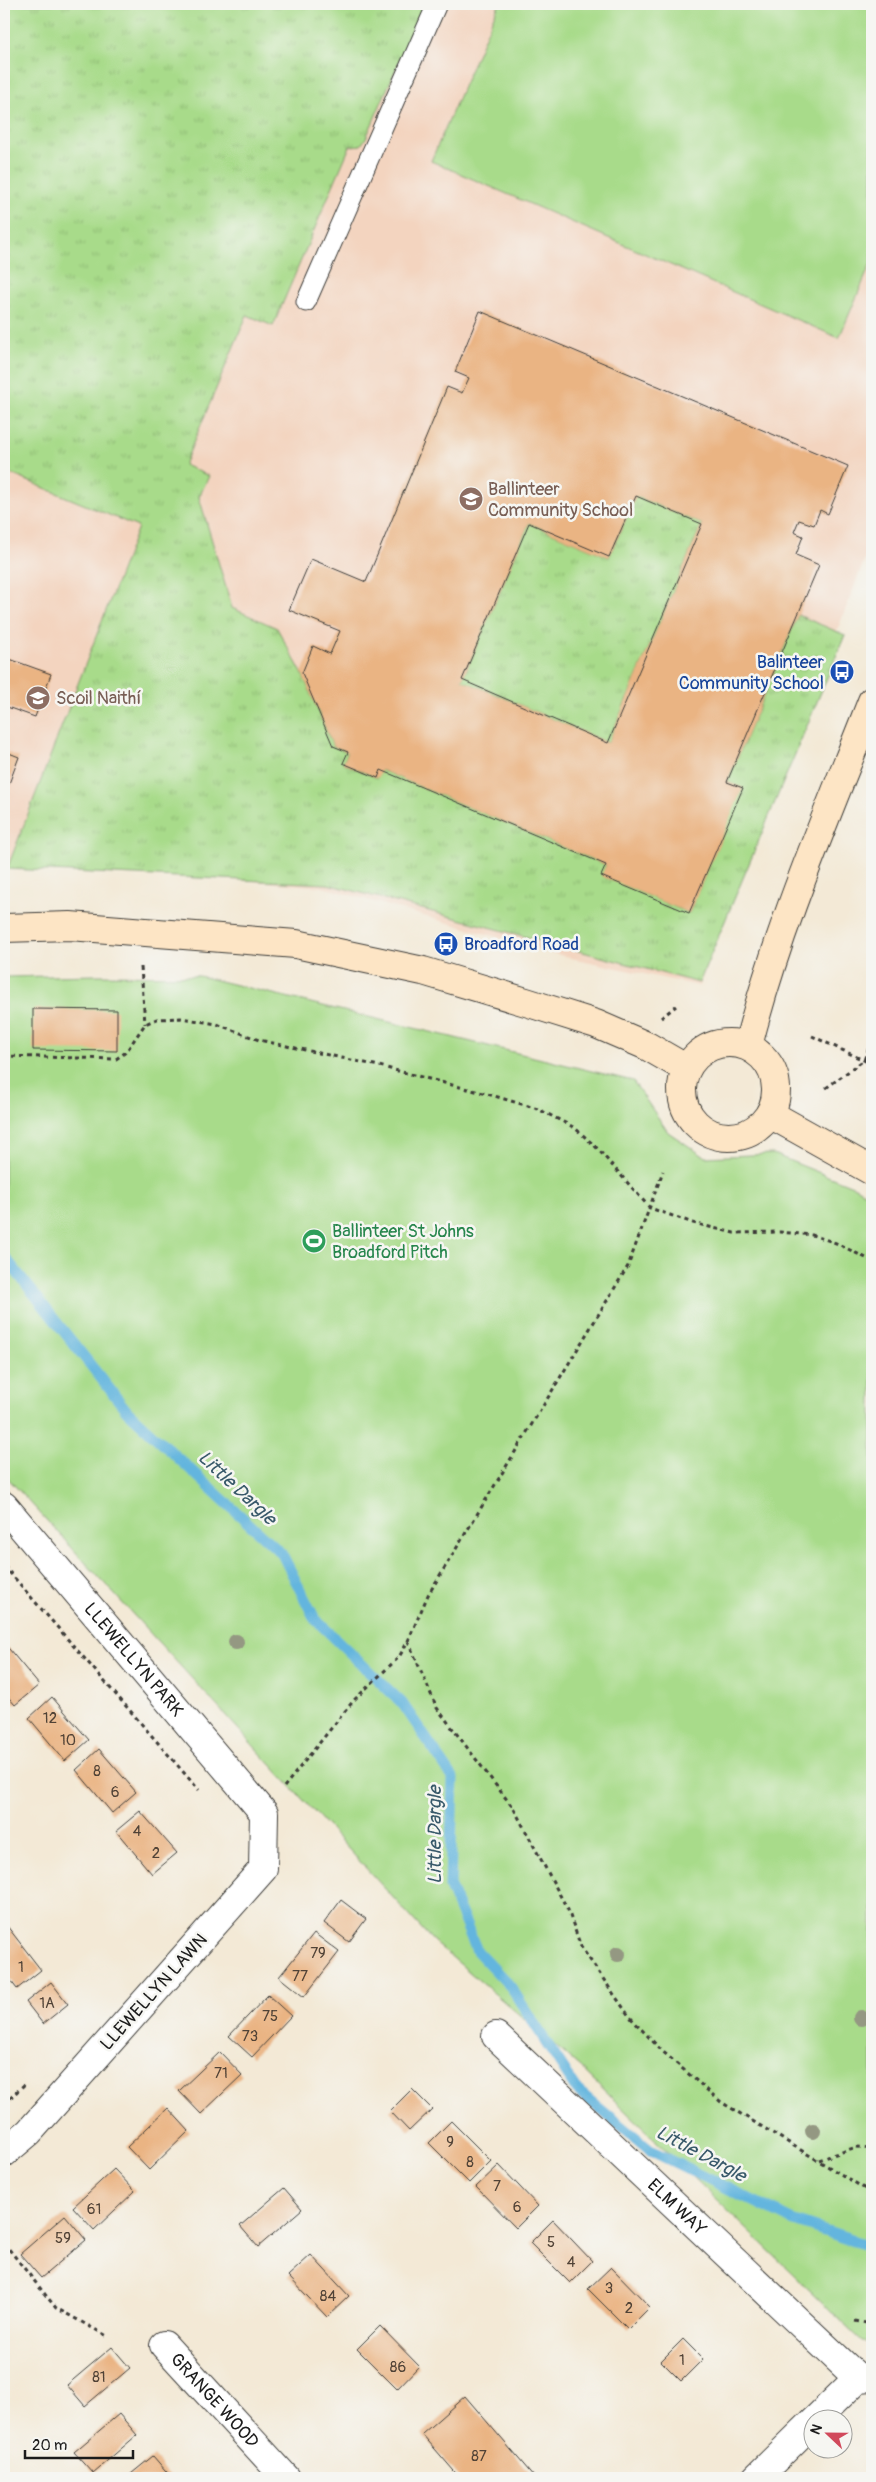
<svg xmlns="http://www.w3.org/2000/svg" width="876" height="2482" font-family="Pangolin,sans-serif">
  <defs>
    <pattern id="grass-tufts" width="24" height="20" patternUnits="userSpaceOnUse" patternTransform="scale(1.25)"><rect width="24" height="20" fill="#a8db8a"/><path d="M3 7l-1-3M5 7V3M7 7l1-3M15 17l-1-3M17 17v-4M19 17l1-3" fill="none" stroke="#90bb76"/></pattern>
  </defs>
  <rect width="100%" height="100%" fill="#f6f6f2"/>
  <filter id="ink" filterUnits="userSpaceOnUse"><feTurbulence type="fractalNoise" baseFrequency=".02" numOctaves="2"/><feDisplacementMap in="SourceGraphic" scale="10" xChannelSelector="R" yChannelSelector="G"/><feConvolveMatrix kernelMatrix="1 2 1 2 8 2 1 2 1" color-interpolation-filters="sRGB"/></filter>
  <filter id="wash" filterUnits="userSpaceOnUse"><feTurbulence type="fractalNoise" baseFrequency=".0096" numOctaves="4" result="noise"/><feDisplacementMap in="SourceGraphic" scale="20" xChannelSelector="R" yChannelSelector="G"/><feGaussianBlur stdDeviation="1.12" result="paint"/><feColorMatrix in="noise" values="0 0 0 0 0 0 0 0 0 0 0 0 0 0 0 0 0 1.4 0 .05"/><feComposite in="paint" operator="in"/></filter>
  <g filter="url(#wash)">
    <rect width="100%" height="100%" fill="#f3e9d6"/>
    <path fill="#f3d4bf" d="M4,4H872V541L699,986L567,957L323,887L121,870L4,869Z"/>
    <path fill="url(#grass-tufts)" stroke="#627c53" d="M4,4H424L366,138L361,145L350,146L273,326L247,315L184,465L209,476L199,497L232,608L277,628L302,673L333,746L348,752L343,763L377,778L381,770L606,865L602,876L689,913L742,788L727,782L798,615L845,635L699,983L328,884L7,869L138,527L4,471Z
      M636,496L702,524L608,743L462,680L529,523L609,557Z"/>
    <path fill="#a8db8a" stroke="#627c53" d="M499,4H872V261L839,338L431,161Z
      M97,975L199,976L633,1081L668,1132L705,1157L773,1154L855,1187L872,1197V2342L862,2341L579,2066L432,1940L4,1474V977Z"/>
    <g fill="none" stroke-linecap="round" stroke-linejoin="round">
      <path stroke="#63b5de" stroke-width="11" d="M4,1256L127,1411L282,1554L315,1619L402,1703L453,1778L450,1887L477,1951L510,1986L577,2090L650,2150L794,2221L872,2247"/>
    </g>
    <g id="blocks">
      <path fill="#eab483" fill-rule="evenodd" d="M480,311L848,466L828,514L820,510L814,525L799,520L794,532L803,536L796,555L819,565L727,782L743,788L689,913L601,876L606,865L381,770L378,778L343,763L348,752L333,746L302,673L313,646L330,654L340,631L289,610L311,559L366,582L447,387L462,393L469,378L455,372ZM636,496L702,524L608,743L462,680L529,523L609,557Z
        M4,657L51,674L35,717L7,707L4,716Z
        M4,751L19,757L4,797Z
        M33,1009L117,1010V1051L33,1050Z
        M4,1643L39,1685L15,1705L4,1692Z
        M52,1697L89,1740L65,1761L29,1718Z
        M99,1749L136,1792L112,1813L76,1770Z
        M140,1811L177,1853L152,1874L116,1831Z
        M341,1900L366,1919L349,1942L324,1923Z
        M7,1926L41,1970L17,1989L4,1972V1928Z
        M314,1933L339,1952L304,1997L279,1977Z
        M51,1982L68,2004L43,2024L26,2002Z
        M268,1995L291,2016L252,2057L229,2036Z
        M220,2052L242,2075L201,2114L179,2091Z
        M412,2089L432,2109L409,2131L390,2111Z
        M168,2108L189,2131L149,2170L127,2147Z
        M451,2121L491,2161L469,2183L429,2143Z
        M499,2165L538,2206L516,2228L476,2187Z
        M114,2169L135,2191L94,2230L73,2207Z
        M284,2188L302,2209L258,2247L240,2226Z
        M65,2215L86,2240L41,2278L20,2254Z
        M553,2220L592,2261L570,2283L530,2243Z
        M311,2255L349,2296L327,2317L288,2276Z
        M611,2267L650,2307L628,2329L588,2289Z
        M380,2326L419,2366L397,2389L357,2349Z
        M683,2339L703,2359L681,2381L661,2361Z
        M112,2347L130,2368L85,2406L67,2385Z
        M465,2396L535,2478H460L422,2434Z
        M119,2414L137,2435L93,2473L74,2452Z
        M153,2456L171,2477L169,2478H126Z"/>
    </g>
  </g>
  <g filter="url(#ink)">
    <use href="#blocks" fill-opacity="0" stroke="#3c3b38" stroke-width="1"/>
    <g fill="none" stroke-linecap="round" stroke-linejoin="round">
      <defs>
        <path id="lane" d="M306,302L437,4"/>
        <g id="street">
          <path id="s1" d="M4,1506L264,1813L263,1869L29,2132L4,2153"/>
          <path id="s2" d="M496,2036L858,2378"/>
          <path id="s3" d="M164,2345L286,2478"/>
          <path d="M815,2420L858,2378L872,2377"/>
          <path d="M756,2478L814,2421"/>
        </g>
        <path id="secondary" d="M4,928L70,926L296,944L423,971L526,1002L596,1024L647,1046L687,1069
          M682 1090a47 47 0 1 1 94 0a47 47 0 1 1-94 0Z
          M748,1046C777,930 828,813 872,701
          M770,1114L872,1171"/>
      </defs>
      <use href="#lane" stroke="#3c3b38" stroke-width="21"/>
      <use href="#street" stroke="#3c3b38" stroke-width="30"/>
      <use href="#secondary" stroke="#3c3b38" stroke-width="30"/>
      <path stroke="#3c3b38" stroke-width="3" stroke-dasharray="4 4" stroke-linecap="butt" d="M141,967L145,1024
        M661,1018L676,1006
        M812,1036L872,1064
        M4,1056L116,1059L126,1052L145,1024L157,1019L181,1018L217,1024L259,1040L379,1066L491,1095L538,1109L575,1128L595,1146L650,1208L693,1223L734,1233L780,1232L812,1235L836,1243L872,1261
        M826,1088L864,1060L872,1040
        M4,1566L199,1790
        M408,1641L437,1708L514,1809L568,1910L581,1947L629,2016L661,2050L721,2102L872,2193
        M284,1787L354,1700L399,1657L408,1641L428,1595L628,1266L663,1171
        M4,2104L26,2083
        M819,2160L856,2147L872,2148
        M4,2243L56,2308L109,2337
        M855,2321L872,2324"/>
      <use href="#lane" stroke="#fff" stroke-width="19"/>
      <use href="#street" stroke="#fff" stroke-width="28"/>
      <use href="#secondary" stroke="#fde5c5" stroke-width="28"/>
    </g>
    <g fill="#949882">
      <circle cx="236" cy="1642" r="8"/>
      <circle cx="618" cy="1954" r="8"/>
      <circle cx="861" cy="2018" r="8"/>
      <circle cx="813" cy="2131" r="8"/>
    </g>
  </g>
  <defs>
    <symbol id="school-disc" viewBox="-11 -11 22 22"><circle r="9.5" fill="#8d6e63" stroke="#f6f6f2"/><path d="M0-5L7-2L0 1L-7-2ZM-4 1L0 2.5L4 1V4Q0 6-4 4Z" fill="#fff"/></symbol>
    <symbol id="bus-disc" viewBox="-11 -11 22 22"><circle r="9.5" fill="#1a4fb4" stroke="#f6f6f2"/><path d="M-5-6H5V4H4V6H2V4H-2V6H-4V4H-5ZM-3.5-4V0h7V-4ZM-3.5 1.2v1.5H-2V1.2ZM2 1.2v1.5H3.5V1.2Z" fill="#fff"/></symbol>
    <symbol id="stadium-disc" viewBox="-11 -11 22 22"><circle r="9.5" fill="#2e9e5b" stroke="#f6f6f2"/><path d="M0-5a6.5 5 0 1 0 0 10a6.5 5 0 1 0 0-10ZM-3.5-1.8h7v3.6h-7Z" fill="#fff"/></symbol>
  </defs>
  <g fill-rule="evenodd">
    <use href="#school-disc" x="457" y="485" width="28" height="28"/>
    <use href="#bus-disc" x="828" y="658" width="28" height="28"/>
    <use href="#school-disc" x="24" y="684" width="28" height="28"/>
    <use href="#bus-disc" x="432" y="930" width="28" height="28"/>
    <use href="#stadium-disc" x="300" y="1227" width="28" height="28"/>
  </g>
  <g text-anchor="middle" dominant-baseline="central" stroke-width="5" stroke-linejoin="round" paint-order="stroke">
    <g font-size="15" fill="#504236">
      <text x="50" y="1718">12</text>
      <text x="68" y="1740">10</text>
      <text x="97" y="1771">8</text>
      <text x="115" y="1792">6</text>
      <text x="137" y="1831">4</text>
      <text x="156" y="1853">2</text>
      <text x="318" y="1953">79</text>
      <text x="21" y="1967">1</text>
      <text x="300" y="1976">77</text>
      <text x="47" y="2003">1A</text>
      <text x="270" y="2016">75</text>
      <text x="250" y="2036">73</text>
      <text x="221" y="2073">71</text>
      <text x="450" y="2142">9</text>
      <text x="470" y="2162">8</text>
      <text x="497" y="2186">7</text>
      <text x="517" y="2207">6</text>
      <text x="94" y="2209">61</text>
      <text x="63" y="2238">59</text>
      <text x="551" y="2242">5</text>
      <text x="571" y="2262">4</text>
      <text x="609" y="2288">3</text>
      <text x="328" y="2296">84</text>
      <text x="629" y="2308">2</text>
      <text x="682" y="2360">1</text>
      <text x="398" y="2367">86</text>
      <text x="99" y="2377">81</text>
      <text x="479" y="2456">87</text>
    </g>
    <g font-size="18" fill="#785e54" stroke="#f6f6f2" text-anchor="start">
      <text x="488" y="489">Ballinteer<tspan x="488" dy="21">Community School</tspan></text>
      <text x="56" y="698">Scoil Naithí</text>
    </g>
    <g font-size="18" fill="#164399" stroke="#f6f6f2" text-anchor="end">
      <text x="824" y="662">Balinteer<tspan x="824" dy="21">Community School</tspan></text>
      <text x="464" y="944" text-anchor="start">Broadford Road</text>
    </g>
    <g font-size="18" fill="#27864d" stroke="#f6f6f2" text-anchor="start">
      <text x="332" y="1231">Ballinteer St Johns<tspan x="332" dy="21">Broadford Pitch</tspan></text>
    </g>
    <g font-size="18" fill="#1c1c1c" stroke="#f6f6f2">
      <text stroke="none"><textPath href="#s1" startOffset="201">LLEWELLYN PARK</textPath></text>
      <text transform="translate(154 1992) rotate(-48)">LLEWELLYN LAWN</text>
      <text stroke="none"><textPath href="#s2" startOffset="249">ELM WAY</textPath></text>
      <text stroke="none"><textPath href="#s3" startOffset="75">GRANGE WOOD</textPath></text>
    </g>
    <g font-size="19" font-style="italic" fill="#38596a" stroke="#f6f6f2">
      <text transform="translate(237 1488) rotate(43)">Little Dargle</text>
      <text transform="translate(435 1835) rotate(-90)">Little Dargle</text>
      <text transform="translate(701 2154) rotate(28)">Little Dargle</text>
    </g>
  </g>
  <rect width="876" height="2482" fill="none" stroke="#f6f6f2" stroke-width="20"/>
  <g transform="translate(828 2434) rotate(292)"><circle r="24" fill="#f6f6f2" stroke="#9f9f9c"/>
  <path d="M0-4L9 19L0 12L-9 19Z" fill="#d1495b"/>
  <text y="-8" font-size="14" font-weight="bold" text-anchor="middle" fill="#1c1c1c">N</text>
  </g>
  <path d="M25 2450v8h108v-8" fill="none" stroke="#1c1c1c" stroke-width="2.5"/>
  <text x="32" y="2450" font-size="15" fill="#1c1c1c" stroke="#f6f6f2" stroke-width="4" paint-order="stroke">20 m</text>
</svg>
